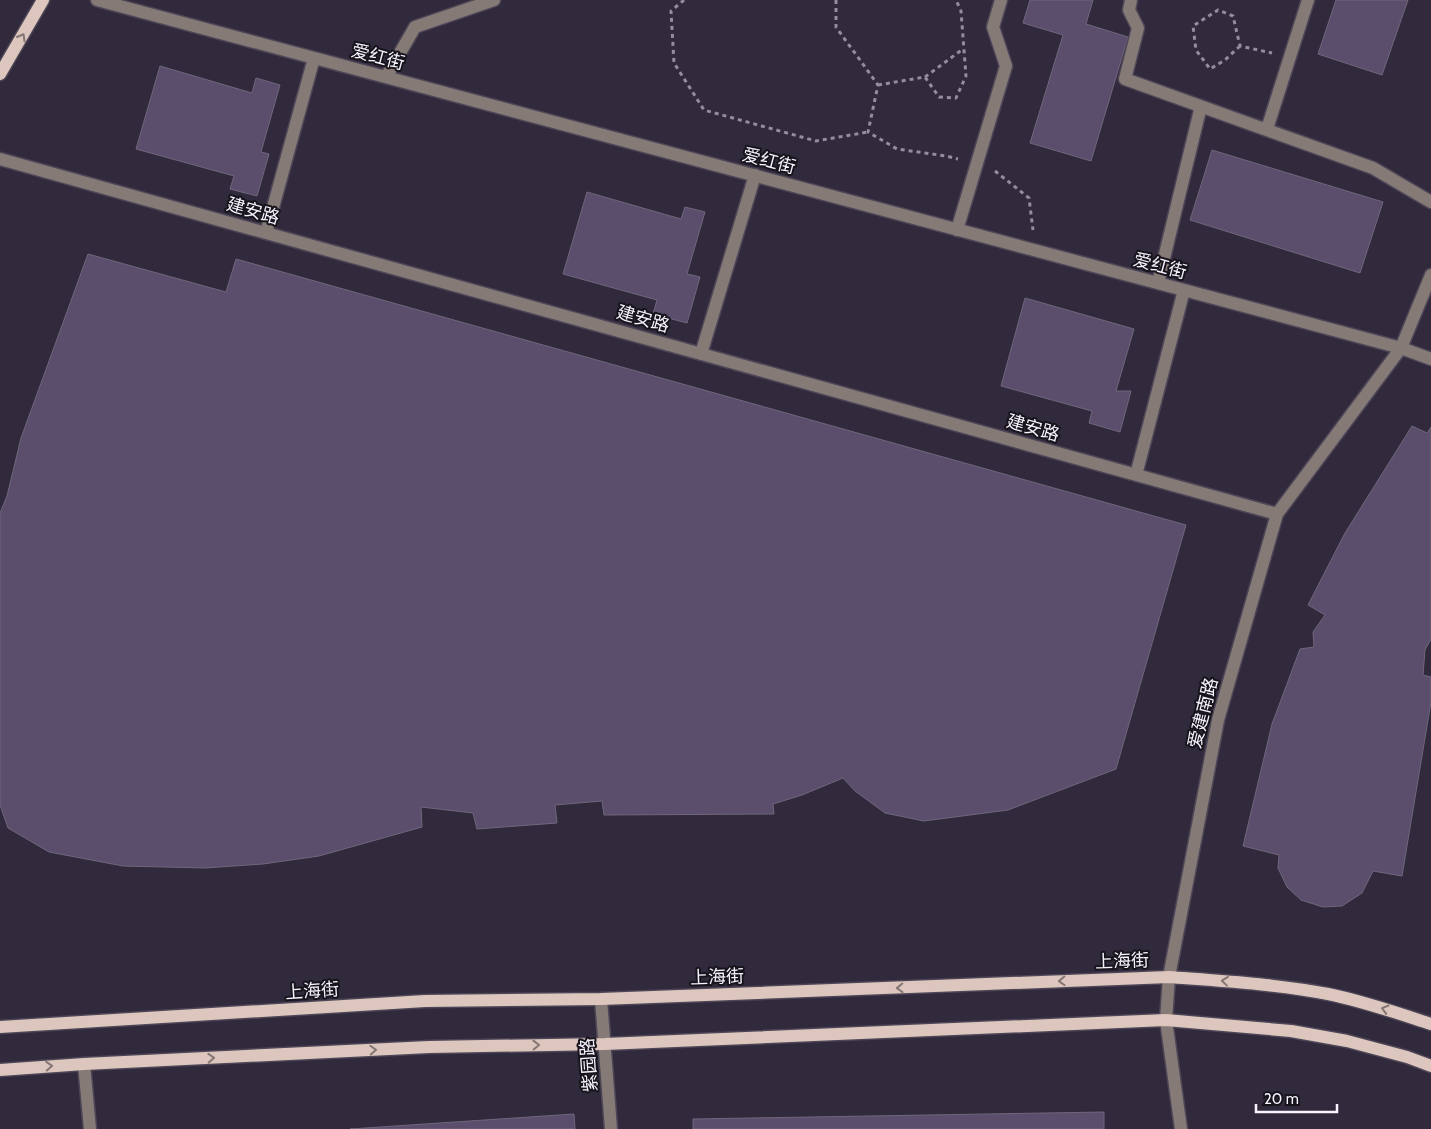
<svg xmlns="http://www.w3.org/2000/svg" width="1431" height="1129" font-family="Cabin,'Noto Sans SC',sans-serif">
  <rect width="100%" height="100%" fill="#312a3c"/>
  <path fill="#5b4e6d" stroke="#6f677c" d="M1030,0H1093L1086,24L1128,37L1091,161L1030,143L1063,35L1023,23Z
    M1336,0H1408L1382,75L1318,54Z
    M160,66L252,93L256,78L280,85L261,152L269,154L257,196L230,189L234,176L136,149Z
    M1212,150L1383,202L1360,273L1190,220Z
    M587,192L681,219L685,207L705,212L687,274L700,277L687,323L653,314L657,300L563,274Z
    M88,254L226,292L236,259L1186,525L1116,769L1008,810L924,821L885,813L855,791L843,778L802,795L773,804L774,814L604,815L602,801L555,805L557,823L477,829L473,813L421,807L422,827L319,856L263,864L205,868L123,866L49,852L8,828L0,805V513L7,496L21,438Z
    M1025,298L1134,329L1116,391H1131L1120,432L1089,423L1092,411L1001,386Z
    M1412,426L1427,433L1431,427V639L1425,650L1423,675L1431,677V702L1402,876L1373,871L1362,893L1342,906L1323,907L1301,900L1287,887L1278,868L1279,855L1243,846L1272,724L1300,649L1314,647L1313,632L1325,615L1308,605L1345,533Z
    M1104,1112V1129H693V1119Z
    M574,1114L575,1129H350Z"/>
  <g fill="none" stroke-linecap="round" stroke-linejoin="round">
    <defs>
      <path id="minor" d="M97,0L1401,348L1431,359
        M1131,0L1129,10L1138,28L1125,79L1373,168L1431,202
        M386,77L415,27L494,0
        M1267,129L1308,0
        M0,159L1277,514
        M957,230L1006,66L993,27L1001,0
        M266,233L314,58
        M1158,283L1201,106
        M701,354L755,175
        M1136,475L1184,290
        M601,999L611,1129
        M84,1064L90,1129
        M1181,1129L1166,1020L1169,977L1218,720L1277,514L1401,348L1431,275"/>
      <path id="major" d="M0,74L43,0
        M0,1027L425,1001L601,999L1169,977C1222,981 1276,984 1328,994C1363,1001 1397,1013 1431,1024
        M0,1070L84,1064L429,1047L605,1044L1166,1020L1291,1031L1347,1041L1407,1057L1431,1066"/>
    </defs>
    <use href="#minor" stroke="#4d4657" stroke-width="15"/>
    <use href="#major" stroke="#4d4657" stroke-width="15"/>
    <path stroke="#938d9c" stroke-width="3" stroke-dasharray="4 4" stroke-linecap="butt" d="M684,0L671,11L674,63L704,110L816,141L868,132
      M836,0V27L878,85L868,132L897,149L946,156L958,159
      M1240,46L1225,60L1210,69L1196,50L1193,26L1218,10L1233,16L1240,46L1272,53
      M925,77L963,49
      M878,85L925,77L939,97L956,98L966,76L961,11L956,0
      M995,171L1029,198L1033,230"/>
    <use href="#minor" stroke="#857a76" stroke-width="12"/>
    <use href="#major" stroke="#ddc6bd" stroke-width="12"/>
  </g>
  <defs><path id="oneway-chevron" d="M-2-3.5L2.5 0L-2 3.5" fill="none" stroke-width="1.6" stroke-linecap="round" stroke-linejoin="round" transform="scale(1.25)"/></defs>
  <g stroke="#847675">
    <use href="#oneway-chevron" transform="translate(22 37) rotate(-60)"/>
    <use href="#oneway-chevron" transform="translate(1062 981) rotate(178)"/>
    <use href="#oneway-chevron" transform="translate(1225 981) rotate(-174)"/>
    <use href="#oneway-chevron" transform="translate(900 988) rotate(178)"/>
    <use href="#oneway-chevron" transform="translate(1385 1009) rotate(-164)"/>
    <use href="#oneway-chevron" transform="translate(536 1045) rotate(-1)"/>
    <use href="#oneway-chevron" transform="translate(373 1050) rotate(-3)"/>
    <use href="#oneway-chevron" transform="translate(211 1058) rotate(-3)"/>
    <use href="#oneway-chevron" transform="translate(49 1066) rotate(-4)"/>
  </g>
  <g text-anchor="middle" dominant-baseline="central" stroke-width="4" stroke-linejoin="round" paint-order="stroke">
    <g font-size="18" fill="#f7f2fe" stroke="#17141c">
      <text transform="translate(378 57) rotate(15)">爱红街</text>
      <text transform="translate(769 161) rotate(15)">爱红街</text>
      <text transform="translate(253 211) rotate(16)">建安路</text>
      <text transform="translate(1160 266) rotate(15)">爱红街</text>
      <text transform="translate(643 319) rotate(16)">建安路</text>
      <text transform="translate(1033 428) rotate(16)">建安路</text>
      <text transform="translate(1203 713) rotate(-76)">爱建南路</text>
      <text transform="translate(1122 961) rotate(-2)">上海街</text>
      <text transform="translate(717 977) rotate(-2)">上海街</text>
      <text transform="translate(312 991) rotate(-4)">上海街</text>
      <text transform="translate(589 1065) rotate(-94)">紫园路</text>
    </g>
  </g>
  <path d="M1256 1104v8h81v-8" fill="none" stroke="#f7f2fe" stroke-width="2.5"/>
  <text x="1264" y="1104" font-size="15" fill="#f7f2fe" stroke="#17141c" stroke-width="4" paint-order="stroke">20 m</text>
</svg>
